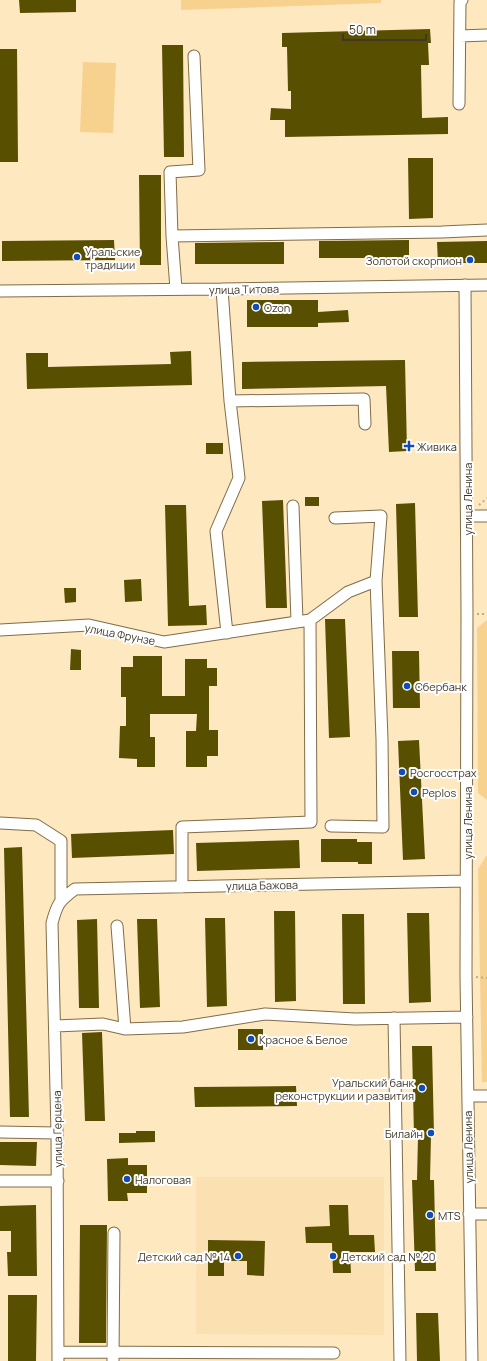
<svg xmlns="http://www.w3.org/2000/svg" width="487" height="1361" font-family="Manrope,sans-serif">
  <rect width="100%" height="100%" fill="#fee8c0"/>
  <path fill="#fbe0b1" d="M196,1177H384V1335L196,1334Z"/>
  <path fill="#f7d28f" d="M181,0H381V3L181,10Z
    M83,62L116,63L113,133L80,132Z
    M487,620V800L478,793L477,628Z
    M487,855V1082H482L478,869Z"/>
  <path fill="#584f01" d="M19,0H76V12L20,13Z
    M430,29L431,43H428L429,65H421L422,118L448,117V134L285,137V120H270L271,108L291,109V91H288L287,47H282V33Z
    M162,45H183L184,157H164Z
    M0,49H17L18,162H0Z
    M408,158H433V218L409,219Z
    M139,175H161V265H140Z
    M114,240L115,260L2,261V241Z
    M409,240V258H319V241Z
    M487,241V263H438L437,242Z
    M284,242V264H195V243Z
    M247,300H318V312L348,310L349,322L318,323V327H247Z
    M191,351L192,385L27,389L26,353H48V367L171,364L170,352Z
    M405,360L407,451L389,452L386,386L242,389V362Z
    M206,443H223V454H206Z
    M305,497H319V506H305Z
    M283,500L287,608H266L262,501Z
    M415,503L418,617H399L396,504Z
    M165,505H186L189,606L206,605L207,625L168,626Z
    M141,579L142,601L125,602L124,580Z
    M64,588H76V602L65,603Z
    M325,619H345L350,737L329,738Z
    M71,649L81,650V670H70Z
    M392,651H419L420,708H393Z
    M133,656H162V696H185V659H207V668H217V686H209V730H218V756H207V767H186V731H196L197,714H150V737H155V767H137V759L119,758L120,726H126V697H121V667H133Z
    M419,740L425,859L403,860L398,741Z
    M173,830L174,854L72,858L71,834Z
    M321,839H357V842H372V864H358V862H321Z
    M299,840L300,868L197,871L196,843Z
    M22,847L29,1117H10L4,848Z
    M274,911H295L296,1001L275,1002Z
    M407,913H429L431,1002L409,1003Z
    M342,914H364L365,1004H343Z
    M205,918H225L227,1006L207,1007Z
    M97,919L99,1008H79L77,920Z
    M137,919H157L160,1007L140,1008Z
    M238,1029H263V1050H238Z
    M102,1032L105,1121H85L82,1033Z
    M412,1046H432L434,1135H431L430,1180H434L436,1271H415L412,1180H417L418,1136H414Z
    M296,1086L297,1106L195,1107L194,1087Z
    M136,1131H155V1142L119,1143V1133H136Z
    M0,1142H37L36,1166L0,1165Z
    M128,1158V1165H147V1193H127L128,1201H108L107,1159Z
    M36,1205L37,1276H8L7,1252H11V1231H0V1206Z
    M329,1205H348L349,1235H374L375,1252H350L351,1273H333L332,1243H306L305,1227L330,1226Z
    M80,1225H107L106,1343H79Z
    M208,1240L265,1241L264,1276L247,1275V1261H224V1276H208Z
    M8,1295H37L36,1361H8Z
    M416,1313H438L440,1361H417Z"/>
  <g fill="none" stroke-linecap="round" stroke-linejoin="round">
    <defs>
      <path id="minor" d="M460,36L487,35
        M459,104L460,2L462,0
        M172,236L442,232L487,230
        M465,285L467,614L466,976L472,1361
        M176,289L172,236L170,172L199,170L194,56
        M222,289L230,401L239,478L216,531L227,633
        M0,291L222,289L487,285
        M230,401L364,399L365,424
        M293,506L297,621
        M467,516H487
        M310,620L348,592L376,581
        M0,630L89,625L164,642L310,620
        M0,823L36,825L61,841V900
        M331,826L383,827L382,739L376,581L381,516L335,518
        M182,887V827L311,822L310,620
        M117,926L125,1029
        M394,1018L400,1361
        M55,1026L103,1024L125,1029L183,1027L265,1014L355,1019L467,1017
        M468,1096H487
        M0,1132L57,1133
        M0,1181H58
        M469,1214H487
        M58,1352L334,1353
        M58,1361L57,1133L52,923C57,904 59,901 75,889L466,881
        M113,1361L114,1233"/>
    </defs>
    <use href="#minor" stroke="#806c48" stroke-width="13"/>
    <path stroke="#bcab8b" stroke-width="2" stroke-dasharray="2 3" stroke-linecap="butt" d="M479,505L487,498
      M477,614H487
      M476,977L487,978"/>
    <use href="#minor" stroke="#fff" stroke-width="11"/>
  </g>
  <g fill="#124cb8" stroke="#fff" stroke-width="1.5">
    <circle cx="77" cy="257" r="4"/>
    <circle cx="470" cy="260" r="4"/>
    <circle cx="256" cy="307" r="4"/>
    <path d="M407 440h4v4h4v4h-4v4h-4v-4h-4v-4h4z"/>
    <circle cx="407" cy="686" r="4"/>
    <circle cx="402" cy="772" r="4"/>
    <circle cx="414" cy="792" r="4"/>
    <circle cx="251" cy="1039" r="4"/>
    <circle cx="422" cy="1088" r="4"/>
    <circle cx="431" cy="1133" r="4"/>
    <circle cx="127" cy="1179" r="4"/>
    <circle cx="430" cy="1215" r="4"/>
    <circle cx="238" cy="1256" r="4"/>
    <circle cx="333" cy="1256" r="4"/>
  </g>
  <g text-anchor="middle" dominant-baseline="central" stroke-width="4" stroke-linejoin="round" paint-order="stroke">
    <g font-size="11" fill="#403728" stroke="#fff" text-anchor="start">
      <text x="85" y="251">Уральские<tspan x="85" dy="13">традиции</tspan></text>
      <text x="462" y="260" text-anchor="end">Золотой скорпион</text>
      <text x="264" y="307">Ozon</text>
      <text x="417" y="446">Живика</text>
      <text x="415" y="686">Сбербанк</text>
      <text x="410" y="772">Росгосстрах</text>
      <text x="422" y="792">Peplos</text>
      <text x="259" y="1039">Красное &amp; Белое</text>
      <text x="414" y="1082" text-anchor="end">Уральский банк<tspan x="414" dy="13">реконструкции и развития</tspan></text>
      <text x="423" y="1133" text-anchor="end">Билайн</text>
      <text x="135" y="1179">Налоговая</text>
      <text x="438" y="1215">MTS</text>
      <text x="230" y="1256" text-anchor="end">Детский сад № 14</text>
      <text x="341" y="1256">Детский сад № 20</text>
    </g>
    <g font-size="11" fill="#403728" stroke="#fff">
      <text transform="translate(244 289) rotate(-1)">улица Титова</text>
      <text transform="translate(467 499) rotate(-90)">улица Ленина</text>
      <text transform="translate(120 634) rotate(11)">улица Фрунзе</text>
      <text transform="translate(467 823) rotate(-90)">улица Ленина</text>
      <text transform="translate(262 885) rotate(-1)">улица Бажова</text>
      <text transform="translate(57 1129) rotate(-91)">улица Герцена</text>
      <text transform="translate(468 1147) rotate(-91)">улица Ленина</text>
    </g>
  </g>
  <path d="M343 34v6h83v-6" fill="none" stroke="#403728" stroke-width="2"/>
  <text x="349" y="34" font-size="12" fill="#403728" stroke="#ffffff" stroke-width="3" paint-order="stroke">50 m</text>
</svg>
